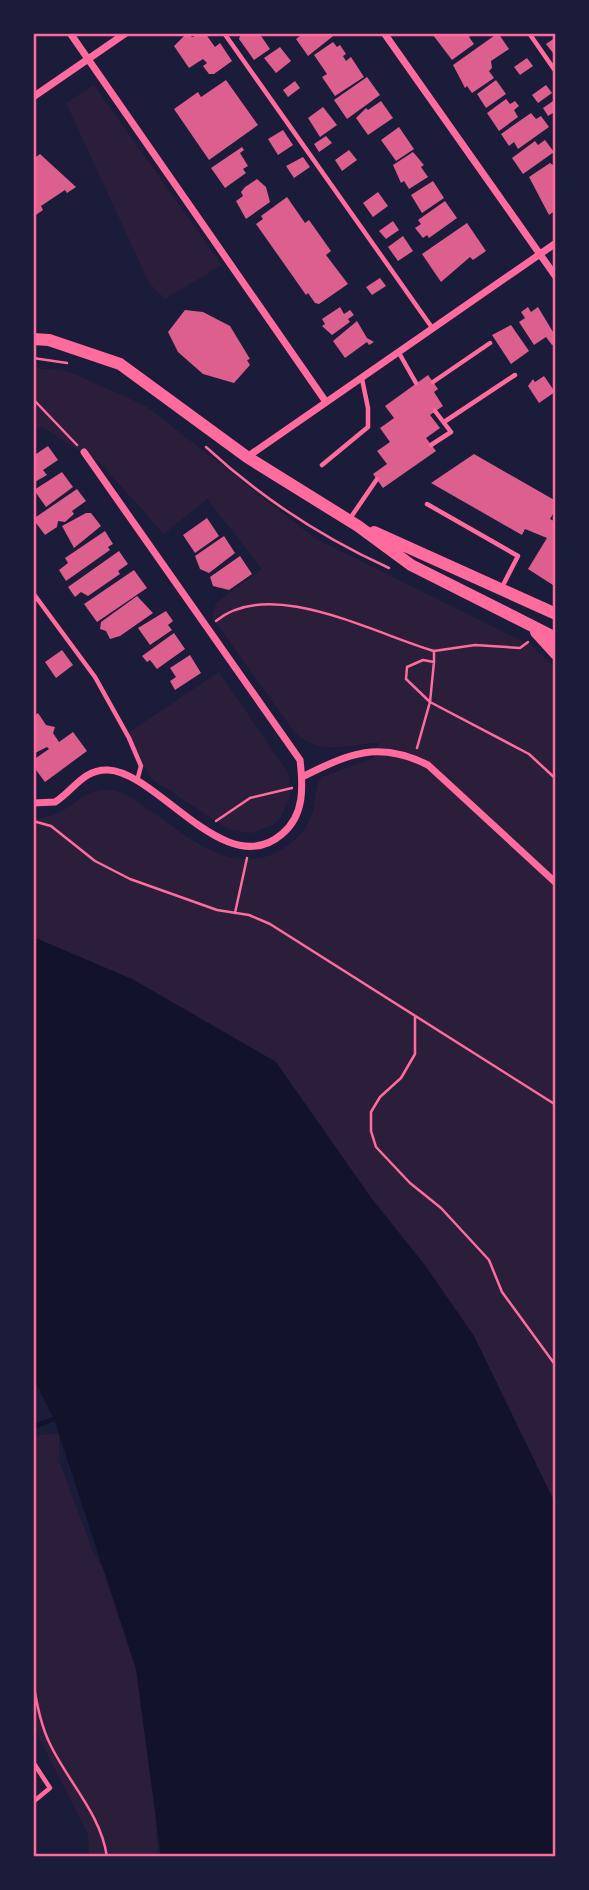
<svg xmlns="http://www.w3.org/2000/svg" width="589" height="1890" font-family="'Golos Text',sans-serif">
  <rect width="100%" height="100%" fill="#1b1b3a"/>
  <path fill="#2a1e3b" d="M94,85L222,265L165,299L149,283L66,103Z
    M33,368L68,371L146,406L316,539L532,646L556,669V1505L516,1425L427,1268L372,1199L134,980L33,937V818C68,820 80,786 111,790C123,791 134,799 144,806C181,831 225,874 273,854C288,847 300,837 308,823C317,808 313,791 321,777L374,758L379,743C348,744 321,757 295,733L212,617L216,603L262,569L207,499L164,534L101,464L42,427L33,432Z
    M219,672L289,774L290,796L281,817L273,825L252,833L230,830L220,824L152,779L125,735Z
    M59,1433V1461L94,1554L110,1580L133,1649L154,1793L158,1857H89L88,1834L33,1726V1436Z"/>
  <path fill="#12122b" d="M33,937L134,980L276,1062L372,1199L427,1268L474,1336L556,1505V1857H161L136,1669L54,1419L33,1377Z"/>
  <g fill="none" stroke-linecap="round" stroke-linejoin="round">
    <path stroke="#12122b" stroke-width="5" d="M33,1427L54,1419"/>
  </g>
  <path fill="#dd5f8e" d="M187,33L192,37L205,33L215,47L220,43L232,61L214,74H209L203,66L207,63L203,59L189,68L174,46Z
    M241,33H259L270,49L254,60L239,39Z
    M304,33H337L308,56L296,39Z
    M436,33H474L469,37L474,44L452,60L433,35Z
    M498,33L509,49L491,61L492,68L489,71L494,78L472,93L467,86L465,88L453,65Z
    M556,37V51L553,53L546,44Z
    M333,42L337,47L340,45L346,54L343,56L346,61L351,57L364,77L335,96L322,77L327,74L314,55Z
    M280,47L291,61L276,73L264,58Z
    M527,58L533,66L520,75L514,67Z
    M367,77L380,95L347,119L334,100Z
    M226,80L258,125L209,160L174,109L198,92L201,97Z
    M496,80L506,94L486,108L477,94Z
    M295,81L300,88L288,97L283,90Z
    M546,85L552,93L538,103L532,95Z
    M506,99L510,104L515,101L519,106L514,110L518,117L499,131L487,113Z
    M556,99V111L548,116L543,108Z
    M381,101L393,118L368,135L356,118L366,108L368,110Z
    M323,107L337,125L320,137L308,118Z
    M531,113L536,119L541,116L549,127L518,149L514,142L509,146L501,134Z
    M399,127L414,149L396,161L381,140Z
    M283,130L293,145L278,155L268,139Z
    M326,136L332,143L319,152L314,144Z
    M545,140L554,152L523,174L512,158L535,141L538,145Z
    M242,147L244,150L240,153L248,166L243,169L246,173L225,188L211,168Z
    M349,150L357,160L342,171L335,160Z
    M413,152L424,165L421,167L428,177L409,189L404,181L401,183L393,165Z
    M40,154L76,187L67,193L65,190L41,206L43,210L33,217V159Z
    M303,157L310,167L294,178L286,166Z
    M550,163L556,167V210L549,215L529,177Z
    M257,179L266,187L270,202L246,219L236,201L243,196L241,192L245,187Z
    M433,181L444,198L422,213L411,195Z
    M378,192L388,206L373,217L363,203Z
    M287,197L305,223L309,220L331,251L326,255L348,284L319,304L315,303L308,293L306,295L256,224L263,219L261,216Z
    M445,201L457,218L429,238L427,235L423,238L415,228L421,224L418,220Z
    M393,221L399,230L386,239L379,231Z
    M467,223L486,251L473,260L470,257L441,282L422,254Z
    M403,236L413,251L398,261L388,247Z
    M380,278L386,286L372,295L366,287Z
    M340,307L344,314L350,310L354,315L348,319L350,322L332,335L322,326L325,324L322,319Z
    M528,307L531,312L538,307L556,337V343L552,345L546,337L534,345L519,322L525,318L521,312Z
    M185,310L203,312L230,326L250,359L247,360L250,365L234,383L203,374L178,352L168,332Z
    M357,321L367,338L374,342L369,345L367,342L345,358L333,341Z
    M511,325L529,351L511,364L492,335Z
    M428,375L438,389L434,392L443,406L430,415L440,428L426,438L436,451L383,488L373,474L387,464L377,451L390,442L380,428L394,418L385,406Z
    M544,376L555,392L539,403L528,386L533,379L535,382Z
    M48,446L58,460L43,470L47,475L33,483V456Z
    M474,454L556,501V509L550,519L556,522V587L528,569L547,538L525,529L522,535L431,483Z
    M62,472L73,487L46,507L34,490Z
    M77,489L86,501L72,511L74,514L65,522L58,521L57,527L45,535L33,519Z
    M86,513H91L101,526L74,548L62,526Z
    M207,518L219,536L195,553L183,535Z
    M105,531L113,544L108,547L110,550L66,581L59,570L68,563L65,558Z
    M224,536L235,553L209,573L200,569L195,556Z
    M119,551L128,564L118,571L120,574L88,596L81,592L75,597L68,587Z
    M240,556L252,574L229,590L213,586L210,577Z
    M134,570L147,588L97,622L84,604Z
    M137,596L153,613L120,636L110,639L106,631L100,629L101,622Z
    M166,611L173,621L168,625L172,630L150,645L138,628Z
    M174,633L185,649L157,669L150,660L147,662L142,656Z
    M62,650L73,665L56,678L45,662Z
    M190,655L201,673L175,690L170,681L176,677L170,668Z
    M38,713L46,725L55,727L53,733L59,742L73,732L87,751L45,782L33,766V760L49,749L47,747L33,754V717Z"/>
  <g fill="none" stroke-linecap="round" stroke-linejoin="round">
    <path stroke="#ff6b9d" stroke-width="2.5" d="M33,358L67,363
      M33,399L77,445
      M206,447C259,496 323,538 389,568
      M216,621C270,576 375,634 434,651V662L423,660L407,667L406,679L430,702L529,754L556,779
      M434,651L475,645L520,648L528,642
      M417,748L430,702L434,662
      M33,821L51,826L95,861L130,879L217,910L249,915L270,924L556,1105
      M216,821L250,798L292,788
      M235,913L247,858
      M415,1016V1054L401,1078L380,1097L371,1112V1131L376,1147L410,1183L441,1208L489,1260L502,1292L556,1366
      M33,1680C36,1701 40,1724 50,1744C68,1782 101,1814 107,1857"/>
    <path stroke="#ff6b9d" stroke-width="4.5" d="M224,33L433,329
      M529,33L556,72
      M399,353L416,383
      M433,382L490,343
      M444,422L515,375
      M431,445L451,432L435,411
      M322,465L368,427V408L362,379
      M427,504L518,556L501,589
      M349,520L377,479
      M33,593L95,677L129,738L141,766L137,781
      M33,1762L50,1788L33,1802"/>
    <path stroke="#ff6b9d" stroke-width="7" d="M70,33L326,402
      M384,33L556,277
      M33,97L126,33
      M247,457L556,243
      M302,777C348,754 378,740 428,765L556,883
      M33,803L55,802C74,790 83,769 108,770C158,772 226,883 282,834C305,815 303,786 300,760L84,452"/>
    <path stroke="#ff6b9d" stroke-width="12" d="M33,339L49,340L120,364L247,457L358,526L411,565L556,638
      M374,532L556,614
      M536,632L556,654"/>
  </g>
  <rect width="589" height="1890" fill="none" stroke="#1b1b3a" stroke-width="70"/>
  <rect x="35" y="35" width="519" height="1820" fill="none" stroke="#ff6b9d" stroke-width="2.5"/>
</svg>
